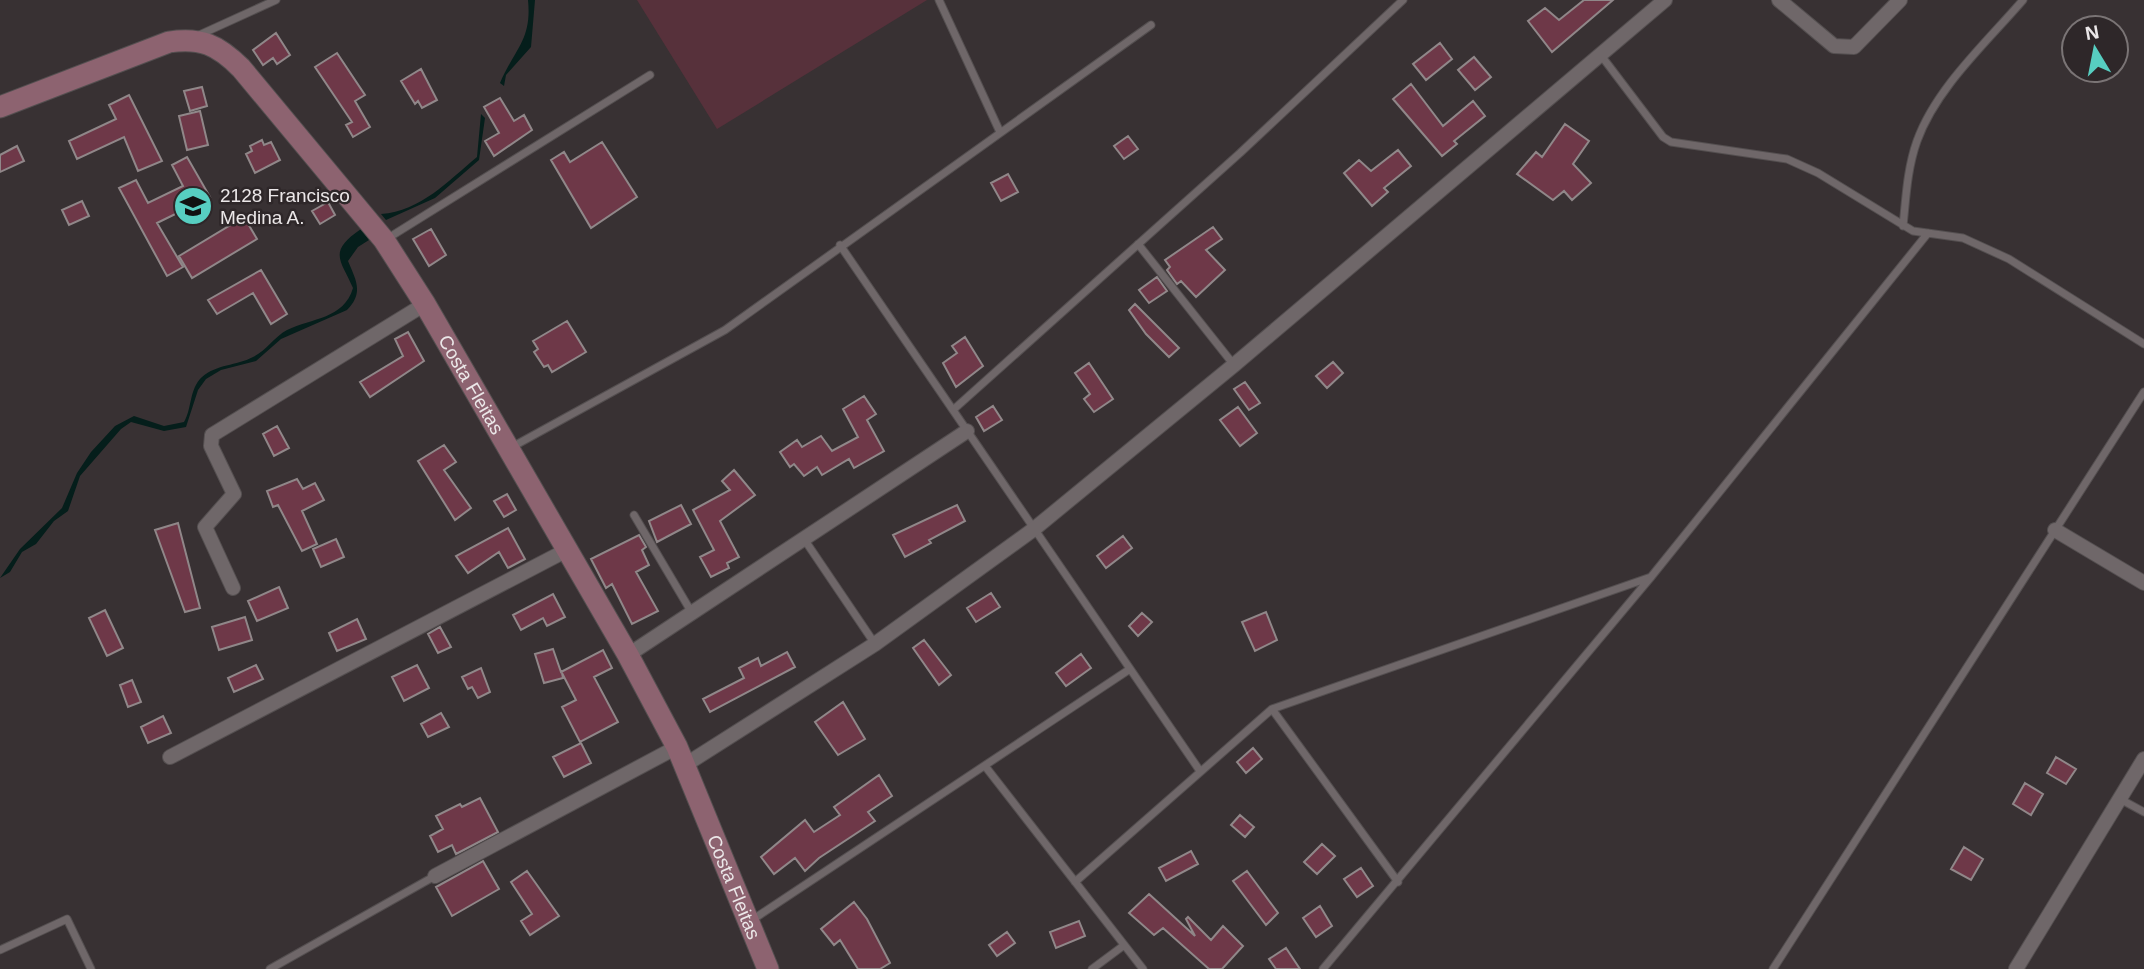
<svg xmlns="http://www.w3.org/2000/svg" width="2144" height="969" font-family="Arial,sans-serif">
  <rect width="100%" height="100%" fill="#383133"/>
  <path fill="#57313b" d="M637,0H927L717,129Z"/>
  <path fill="#051e1b" d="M528,0H535L531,47L506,75L504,86L500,83C515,48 532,40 528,0Z
    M481,114L485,118L479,160L435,198L386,220L381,214C421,211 448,181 477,157Z
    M361,229L369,240L358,247L348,261C356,280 364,293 347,310L281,339L256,361L221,370L206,379L198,390L186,427L164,431L131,422L121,429L80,476L68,511L54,521L36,544L22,552L10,572L0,578L20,549L62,508L77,473L91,452L115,426L134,416L164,426L184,422C192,409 189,389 202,377C217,364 236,366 253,357C266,351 274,337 287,330C312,318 344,319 353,288C341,260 327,252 361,229Z"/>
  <path fill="#6e3848" stroke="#908789" stroke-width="2" d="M1584,0H1613L1552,52L1528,21L1545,8L1559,20Z
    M276,33L290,55L277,64L273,58L263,65L253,50Z
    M1440,43L1452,59L1426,80L1413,64Z
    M337,53L365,95L355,101L370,127L353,137L346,125L352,122L315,67Z
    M1474,57L1491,77L1475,90L1458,70Z
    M421,69L437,100L422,108L418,101L415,104L401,81Z
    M1411,84L1443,126L1473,101L1485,116L1454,141L1457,144L1442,156L1393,99Z
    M202,87L207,106L190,111L184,91Z
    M129,95L162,161L138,171L124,137L77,159L69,141L116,119L109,105Z
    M500,98L514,121L524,115L532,130L494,156L485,141L499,133L484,107Z
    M200,111L208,145L187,150L179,116Z
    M1565,124L1589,141L1573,164L1591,183L1572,200L1564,191L1553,200L1517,174L1536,152L1542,157Z
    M1128,136L1138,149L1124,159L1114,146Z
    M262,140L264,145L271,142L280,160L255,173L246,154L252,151L250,146Z
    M602,142L637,197L591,228L551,160L564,152L570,162Z
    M17,146L24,161L0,172V155Z
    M1398,150L1411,166L1384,188L1388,192L1372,206L1344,173L1359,160L1371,171Z
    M187,157L210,197L157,223L183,267L167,276L119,188L136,180L148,203L183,186L172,165Z
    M1008,174L1018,192L1001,201L991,183Z
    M82,201L89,216L69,225L62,210Z
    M328,202L335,215L320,224L312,211Z
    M244,217L257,239L192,278L179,256Z
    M1213,227L1222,239L1206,250L1225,270L1196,297L1181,281L1177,284L1167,270L1170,267L1165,260Z
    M431,229L446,255L429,266L413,239Z
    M261,270L287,314L271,324L253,293L217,314L208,300Z
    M1157,277L1167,291L1149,303L1139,290Z
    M1135,304L1179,348L1169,357L1146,334L1129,310Z
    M567,321L586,352L552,372L548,365L544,367L534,352L538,349L533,341Z
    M408,332L424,361L370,397L360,382L403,356L395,339Z
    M965,337L983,366L956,387L943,363L957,353L952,346Z
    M1333,362L1343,373L1327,388L1316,376Z
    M1089,363L1113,399L1094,412L1084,399L1090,394L1075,373Z
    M1245,382L1260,403L1249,410L1234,389Z
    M864,396L876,414L867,420L884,451L854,468L849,459L822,475L817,467L804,476L794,464L790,467L780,452L797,440L802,447L821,436L832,451L858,437L843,409Z
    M993,406L1002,420L984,431L976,417Z
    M1238,407L1257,433L1240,446L1220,420Z
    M277,426L289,448L274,456L263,434Z
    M444,445L456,462L444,470L471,508L455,520L418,461Z
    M734,470L755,495L720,521L739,557L727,563L729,568L711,577L700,557L714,550L693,510L730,490L722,481Z
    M297,479L303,489L315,483L324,500L302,511L317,544L302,551L278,505L273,507L267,491Z
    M507,494L516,510L504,517L494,501Z
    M681,505L691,524L657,542L649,521Z
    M957,505L965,521L929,540L931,543L905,557L893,535Z
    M178,523L200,608L185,612L155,530Z
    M508,528L525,559L508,568L499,552L468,573L456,556Z
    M639,535L646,547L642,550L649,565L636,572L658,611L632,624L612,584L606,588L591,559Z
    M1123,536L1132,548L1106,568L1097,556Z
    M336,539L344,557L321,567L313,549Z
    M279,587L288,608L257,621L248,601Z
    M991,593L1000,607L976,622L967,608Z
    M553,594L565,617L547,626L543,618L521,630L513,615Z
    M105,610L123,648L107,656L89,618Z
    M1266,612L1277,640L1255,651L1242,622Z
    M1142,613L1152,622L1138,636L1129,626Z
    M245,617L252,640L219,650L212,627Z
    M357,619L366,639L337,651L329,633Z
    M440,627L451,647L438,653L428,634Z
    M924,640L951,675L939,685L913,648Z
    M553,649L561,672L603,650L612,668L594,677L618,722L580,742L562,707L576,700L562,673L563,678L544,683L535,654Z
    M787,652L795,667L710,712L703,699L744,678L739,668L758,658L761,666Z
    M1081,654L1091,668L1066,686L1056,673Z
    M256,665L263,679L234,692L228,678Z
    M417,665L429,688L404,701L392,677Z
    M481,668L490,692L478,698L472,687L468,689L462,677Z
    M132,680L141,702L128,707L120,685Z
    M843,702L865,739L838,755L815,722Z
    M441,713L449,727L428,737L421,724Z
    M163,716L171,733L148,743L141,727Z
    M581,743L591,763L564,777L553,757Z
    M1253,748L1262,759L1246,773L1237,762Z
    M2056,757L2076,769L2066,784L2047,773Z
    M879,775L892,796L868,812L875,821L819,858L805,871L795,858L774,874L761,857L805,820L814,832L840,815L834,807Z
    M2025,783L2043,794L2031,815L2013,804Z
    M480,798L498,832L456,854L452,845L438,852L430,836L443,829L436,816L460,804L462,807Z
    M1240,815L1254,827L1245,837L1231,825Z
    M1322,844L1335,856L1317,874L1304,862Z
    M1964,847L1983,859L1971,880L1951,869Z
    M1191,851L1198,864L1166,881L1159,868Z
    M483,861L499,889L452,916L436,887Z
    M1361,868L1373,886L1357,897L1344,879Z
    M527,871L559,916L530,935L521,921L532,914L511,882Z
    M1247,871L1278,913L1266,925L1233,881Z
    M1149,894L1195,936L1186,919L1188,917L1211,940L1223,926L1243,946L1222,969H1209L1163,928L1154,935L1129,913Z
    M854,902L867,919L890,963L880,969H858L840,940L834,945L821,929Z
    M1320,906L1332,926L1316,937L1303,918Z
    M1079,921L1085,936L1056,948L1050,932Z
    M1007,932L1015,943L997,956L989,945Z
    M1286,948L1300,969H1276L1269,959Z"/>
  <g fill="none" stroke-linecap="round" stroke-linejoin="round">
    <defs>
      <path id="lane" d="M939,0L1000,132
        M197,36L276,0
        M1600,54L1663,137L1671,142L1787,159L1818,173L1913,231L1963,238L2009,259L2144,344
        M1903,226C1906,198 1907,169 1917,141C1936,88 1986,43 2023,0
        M385,240L650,75
        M1138,244L1234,365
        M840,245L1200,771
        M953,410L1240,153L1403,0
        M512,447L725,330L1151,25
        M634,515L692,613
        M804,539L875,644
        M1272,709L1398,882
        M985,766L1143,969
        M2120,799L2144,812
        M1075,882L1272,709L1651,577
        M752,920L1130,669
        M0,950L67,919L91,969
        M270,969L435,876
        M1092,969L1123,946
        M1323,969L1651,577L1928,233
        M1773,969L2144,392"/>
      <path id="street" d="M1779,0L1834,46L1854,47L1900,0
        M2055,530L2144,583
        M233,588L205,527L234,494L211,446L212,435L425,304
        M628,655L967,431
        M170,757L567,550
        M685,765L875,644L1034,529L1234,365L1665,0
        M435,876L677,747
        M2016,969L2144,759"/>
      <g id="secondary">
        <path id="s1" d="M0,107L169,42C201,37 218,45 241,68L384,240L425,304L628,655L677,747L768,969"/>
      </g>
    </defs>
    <use href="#lane" stroke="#544f50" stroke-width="9"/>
    <use href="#street" stroke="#544f50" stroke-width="16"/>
    <use href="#secondary" stroke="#544f50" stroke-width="23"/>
    <use href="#lane" stroke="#6f6769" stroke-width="7"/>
    <use href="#street" stroke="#6f6769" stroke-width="14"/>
    <use href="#secondary" stroke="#8d6370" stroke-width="21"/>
  </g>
  <defs>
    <symbol id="school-disc" viewBox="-11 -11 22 22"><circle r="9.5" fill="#57cec1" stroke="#2e2729"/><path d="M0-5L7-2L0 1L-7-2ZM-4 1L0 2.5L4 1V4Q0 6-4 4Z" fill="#111"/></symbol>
  </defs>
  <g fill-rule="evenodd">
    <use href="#school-disc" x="171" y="184" width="44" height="44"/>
  </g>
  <g text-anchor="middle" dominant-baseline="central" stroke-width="5" stroke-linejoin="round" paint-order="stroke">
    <g font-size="19" fill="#ebe7e8" stroke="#2e2729" text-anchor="start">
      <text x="220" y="195">2128 Francisco<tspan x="220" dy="22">Medina A.</tspan></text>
    </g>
    <g font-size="19" fill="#ebe7e8" stroke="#2e2729">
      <text stroke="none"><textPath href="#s1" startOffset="654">Costa Fleitas</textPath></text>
      <text stroke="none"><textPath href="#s1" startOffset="1222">Costa Fleitas</textPath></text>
    </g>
  </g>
  <g transform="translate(2095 49) rotate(350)"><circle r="33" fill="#2e2729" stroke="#7a7475" stroke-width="2"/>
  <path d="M0-5L12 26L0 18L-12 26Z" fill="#57cec1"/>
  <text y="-10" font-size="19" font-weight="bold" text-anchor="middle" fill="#ebe7e8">N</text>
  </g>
</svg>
